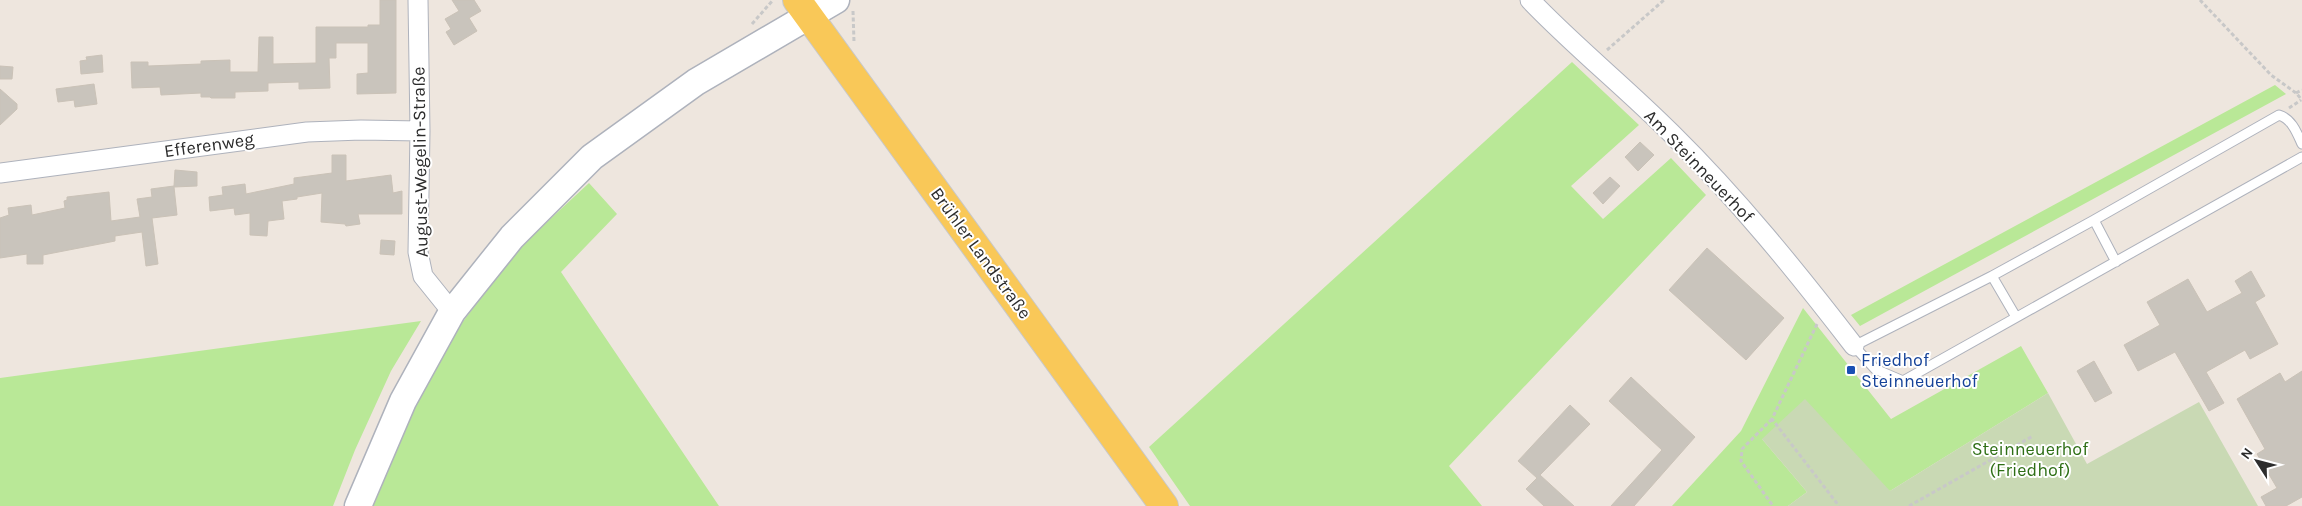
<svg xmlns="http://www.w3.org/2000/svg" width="2302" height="506" font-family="Karla,sans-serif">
  <rect width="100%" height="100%" fill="#eee6de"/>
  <path fill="#b9e897" d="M1572,62L1639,125L1571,186L1603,219L1671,158L1706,195L1449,466L1482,506H1190L1149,447Z
    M2275,85L2286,94L1860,326L1851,315Z
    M589,183L617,214L561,272L719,506H371L412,411L461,324L520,247Z
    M1803,308L1891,419L2021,346L2048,393L1890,491L1762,439L1807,492L1788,506H1672L1741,431Z
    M421,321L391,371L355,450L333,506H0V378Z"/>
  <path fill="#c9d9b4" d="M2048,393L2087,464L2199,402L2258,506H1788L1807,492L1762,439L1805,399L1890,491Z"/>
  <path fill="#c9c4bc" stroke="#cac2b7" d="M380,0H396V93L357,94V74L368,73V43H336V58H329L330,88L299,89V82L268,83V91L235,92V98H211L210,97H201V93L161,95L160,87L132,88L131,62H148V66L201,64V61L230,60V72H258L259,37H273V64L316,63V27H368V25H380Z
    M452,0H474L481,11L469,18L477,31L454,45L446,32L451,29L445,19L459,11Z
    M102,55L103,72L81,74L80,61L87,60L86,57Z
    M0,66L13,67L12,79H0Z
    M94,84L97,104L75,107L74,100L58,102L56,89Z
    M0,89L17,104V109L0,125Z
    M1640,142L1654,155L1638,171L1625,157Z
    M332,155H346V181L391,175L393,193L402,191V214H358L360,224L346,226L345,224L321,222L322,193L297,197V199L282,201L284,219L268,221L267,236L250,235V213L235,215L234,208L210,211L209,197L223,195L222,187L245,184L246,194L294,184V178L332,173Z
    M175,170L197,172V186L174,187L177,215L152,218L158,264L146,266L142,232L115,236V241L110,242L43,255V264H27V254L0,258V218L9,215L8,208L31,205L32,215L65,208L64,201L67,200V197L109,192L111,221L140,217L137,199L152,197L151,189L174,186Z
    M1610,177L1620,186L1603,204L1593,193Z
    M381,240L395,241L394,255L380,254Z
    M1707,248L1784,318L1746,360L1669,290Z
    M2251,271L2265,296L2255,302L2278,344L2250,359L2245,350L2206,372L2224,403L2209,411L2175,352L2138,371L2124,345L2160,325L2147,302L2188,279L2207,312L2242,293L2235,281Z
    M2094,361L2112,393L2095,402L2077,371Z
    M2302,371V497L2286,506H2266L2261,497L2277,488L2257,454L2265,449L2237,399L2280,373L2285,382Z
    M1631,377L1695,437L1634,506H1611L1662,450L1609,401Z
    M1570,405L1590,424L1540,475L1574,506H1544L1526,489L1537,478L1518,461Z"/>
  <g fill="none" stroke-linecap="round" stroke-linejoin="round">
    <defs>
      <path id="lane" d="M2094,220L2279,115C2292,119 2297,133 2302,144
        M1992,276L2094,220L2116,262
        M2016,317L1992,276L1854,346L1875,369L1903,381L2302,157"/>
      <path id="street" d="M418,0L420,131L418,252L423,276L452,312
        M1530,0C1575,47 1625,87 1671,133C1737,198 1797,272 1854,346
        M0,173L307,132L361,130L420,131"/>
      <path id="secondary" d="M358,506L403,401L452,312L512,237L592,157L696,82L836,0"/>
      <path id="primary" d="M797,0L1164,506"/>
    </defs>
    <use href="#lane" stroke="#aeb2bc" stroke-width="11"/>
    <use href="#street" stroke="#aeb2bc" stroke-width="21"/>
    <use href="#secondary" stroke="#aeb2bc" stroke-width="29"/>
    <use href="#primary" stroke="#c8c8c8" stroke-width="30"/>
    <path stroke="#c8c8c8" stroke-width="3" stroke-dasharray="4 2.5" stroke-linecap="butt" d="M2200,0L2271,75L2296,93L2302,100
      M853,11L854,42
      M752,24L773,0
      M1607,50L1664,0
      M2296,93L2302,90
      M2289,108L2301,100
      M1817,324L1772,419L1839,506
      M1772,419L1742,449L1741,461L1773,506
      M1909,506L2033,436"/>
    <use href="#lane" stroke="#fff" stroke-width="9"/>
    <use href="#street" stroke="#fff" stroke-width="19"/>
    <use href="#secondary" stroke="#fff" stroke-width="26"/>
    <use href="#primary" stroke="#f9c858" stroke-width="28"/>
  </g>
  <rect fill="#1a4fb4" stroke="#fff" stroke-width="2" x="1846" y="365" width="10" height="10" rx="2.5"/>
  <g text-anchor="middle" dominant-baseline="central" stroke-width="4" stroke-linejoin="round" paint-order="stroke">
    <g font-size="18" fill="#2c2c2c" stroke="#fff">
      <text transform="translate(209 145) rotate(-8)">Efferenweg</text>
      <text transform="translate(420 162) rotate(-91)">August-Wegelin-Straße</text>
      <text transform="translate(1699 166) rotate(46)">Am Steinneuerhof</text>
      <text transform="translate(981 253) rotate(54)">Brühler Landstraße</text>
    </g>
    <g font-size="18" fill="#164399" stroke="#fff" text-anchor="start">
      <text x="1861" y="360">Friedhof<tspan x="1861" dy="21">Steinneuerhof</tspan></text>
    </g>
    <g font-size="18" fill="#2f6f16" stroke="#fff">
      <text x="2030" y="449">Steinneuerhof<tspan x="2030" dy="21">(Friedhof)</tspan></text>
    </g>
  </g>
  <g transform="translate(2257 461) rotate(306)" stroke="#ffffff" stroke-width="4" paint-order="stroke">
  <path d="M0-4L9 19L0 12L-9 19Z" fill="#2c2c2c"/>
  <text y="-8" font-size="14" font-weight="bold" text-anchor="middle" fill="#2c2c2c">N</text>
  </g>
</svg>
